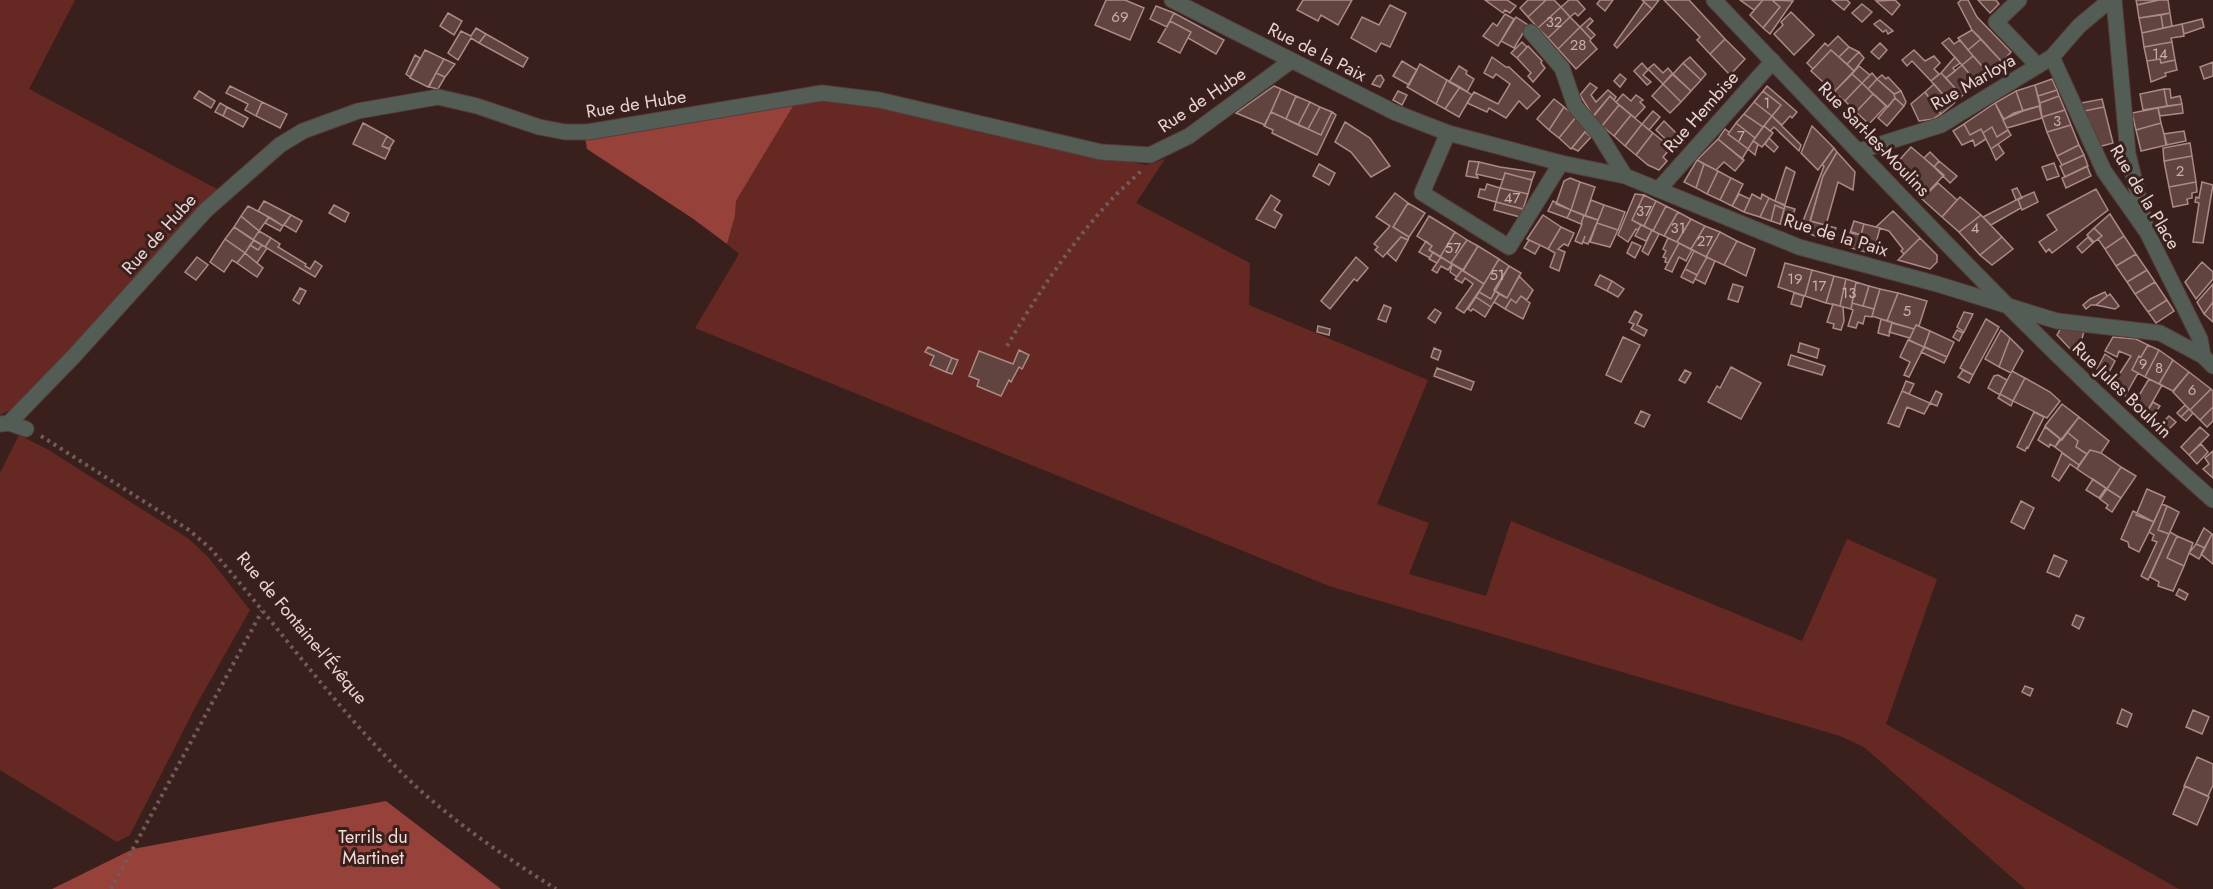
<svg xmlns="http://www.w3.org/2000/svg" width="2213" height="889" font-family="Jost,sans-serif">
  <rect width="100%" height="100%" fill="#3a201d"/>
  <path fill="#662822" d="M0,0H75L29,89L219,190L18,406L0,415Z
    M834,99L854,100L1146,165L1165,159L1136,203L1250,263L1249,305L1428,380L1377,504L1429,523L1409,574L1486,596L1511,521L1802,641L1847,539L1937,579L1886,724L2179,889H2025L1864,747L1840,736L1329,586L695,328L739,254L727,244L735,216L736,201L795,103Z
    M19,435L47,449L189,539L208,557L250,610L198,702L130,835L117,842L0,770V473Z"/>
  <path fill="#964139" d="M795,103L736,201L735,216L727,244L692,218L587,149L585,137Z
    M386,801L501,889H52L133,849Z"/>
  <path fill="#61433f" stroke="#ab8a86" stroke-width="1.5" d="M1106,0H1125L1144,8L1130,40L1095,25Z
    M1303,0H1352L1338,25L1321,15L1318,21L1297,10Z
    M1485,0H1507L1516,6L1510,13L1505,10L1503,13Z
    M1528,0H1546L1528,17L1520,8Z
    M1546,0H1554L1561,7L1538,28L1528,17Z
    M1569,0H1577L1585,9L1578,16L1575,13L1570,17L1561,7Z
    M1600,0H1613L1605,11L1597,4Z
    M1642,0H1659L1652,9Z
    M1664,0H1689L1725,39L1710,54L1697,40L1700,37Z
    M1740,0H1763L1754,10Z
    M1763,0H1772L1780,7L1763,28L1750,15Z
    M1772,0L1793,1L1770,34L1763,28L1780,7Z
    M1832,0H1847L1850,3L1844,10Z
    M1895,0L1900,5L1892,15L1876,1Z
    M1961,0H1968L1977,17L2011,52L2002,62L1972,30L1958,3Z
    M1978,0H1996L1999,4L1990,13Z
    M2136,0H2159L2137,5Z
    M2159,0H2168L2170,13L2139,18L2137,5Z
    M1644,2L1652,9L1617,48L1614,45Z
    M1862,4L1872,12L1862,22L1852,13Z
    M1390,5L1406,13L1390,47L1381,43L1376,52L1351,38L1362,17L1379,25Z
    M1156,6L1174,13L1167,27L1150,19Z
    M1561,7L1570,17L1548,38L1538,28Z
    M1791,12L1814,35L1794,55L1774,34L1783,25L1781,22Z
    M448,13L462,21L454,35L440,26Z
    M1174,13L1224,40L1216,54L1188,38L1191,32L1170,21Z
    M2170,13L2172,26L2163,28L2161,15Z
    M1505,14L1514,19L1498,46L1483,36L1493,23L1497,26Z
    M2161,15L2163,28L2142,33L2139,18Z
    M1516,17L1528,25L1514,48L1501,41Z
    M1570,17L1580,27L1558,49L1548,38Z
    M1590,18L1593,21L1587,27L1595,35L1591,39L1580,27Z
    M2202,19L2204,27L2184,34L2182,24Z
    M1880,20L1893,31L1888,34L1886,30L1883,32L1874,24Z
    M1170,21L1191,32L1180,53L1158,42Z
    M2182,24L2184,36L2171,38L2172,42L2144,47L2142,33Z
    M1580,27L1591,39L1590,41L1597,49L1576,69L1558,49Z
    M476,28L486,34L479,43L471,38L458,60L448,53L461,31L471,36Z
    M1972,30L1981,39L1968,50L1958,38Z
    M486,34L528,58L523,67L479,43Z
    M1838,36L1849,47L1839,57L1831,50L1813,69L1807,63L1825,43L1828,46Z
    M1949,38L1954,44L1960,40L1973,56L1962,65L1942,43Z
    M1725,39L1745,59L1730,75L1710,54Z
    M1981,39L2002,62L1989,74L1968,50Z
    M1522,42L1527,47L1517,58L1511,53Z
    M2172,42L2175,60L2161,63L2160,59L2147,61L2144,47Z
    M1880,43L1887,50L1879,59L1871,52Z
    M1528,46L1542,61L1541,63L1545,68L1533,82L1528,76L1531,73L1517,58Z
    M1849,47L1859,52L1847,64L1839,57Z
    M425,50L444,59L428,87L410,78Z
    M1831,50L1854,71L1834,92L1811,71Z
    M1914,50L1925,61L1934,56L1940,63L1934,69L1939,74L1931,81L1912,61L1907,66L1902,60Z
    M1859,52L1864,58L1854,71L1847,64Z
    M415,55L420,58L410,77L406,74Z
    M1973,56L1988,73L1977,83L1962,65Z
    M1492,57L1506,67H1509L1540,96L1527,109L1519,101L1506,118L1489,108L1487,112L1467,103L1474,92L1498,104L1510,84L1496,74L1493,78L1484,73Z
    M1690,57L1706,74L1701,80L1683,63Z
    M1955,57L1960,63L1953,68L1955,71L1946,78L1941,73Z
    M444,59L455,64L445,77L436,73Z
    M2160,59L2161,63L2175,60L2177,70L2165,73L2166,76L2151,82L2147,61Z
    M1402,61L1417,70L1409,85L1393,76Z
    M2213,62V76L2204,79L2200,67Z
    M1642,63L1648,70L1643,75L1651,82L1647,85L1634,71Z
    M1683,63L1701,80L1691,91L1673,74Z
    M1420,64L1447,80L1436,104L1407,87Z
    M1654,64L1663,73L1668,68L1673,74L1663,84L1648,69Z
    M1962,65L1977,83L1962,96L1946,78Z
    M1459,66L1467,71L1466,74L1474,79L1467,92L1449,82Z
    M1859,66L1870,75L1862,83L1852,74Z
    M436,73L445,77L438,89L429,87Z
    M1872,73L1877,79L1868,89L1862,83Z
    M1941,73L1962,96L1952,105L1931,81Z
    M1620,74L1626,79L1620,87L1614,81Z
    M1672,74L1691,91L1681,102L1663,84Z
    M1852,74L1862,83L1845,101L1834,92Z
    M1882,75L1886,79L1888,77L1901,91L1894,94L1877,79Z
    M1377,76L1381,75L1384,80L1380,87L1372,84Z
    M1877,79L1894,94L1895,98L1888,107L1868,89Z
    M2052,79L2057,90L2038,96L2035,85Z
    M1447,80L1460,87L1445,109L1436,104Z
    M1590,83L1597,88L1591,95L1596,102L1608,90L1616,97L1614,100L1610,96L1593,116L1580,95Z
    M1862,83L1873,94L1856,112L1845,101Z
    M1663,84L1681,102L1670,113L1652,96Z
    M1934,84L1952,105L1941,114L1925,92Z
    M2035,85L2040,106L2023,111L2016,91Z
    M230,86L262,102L256,116L245,110L248,104L226,93Z
    M1274,86L1281,89L1265,125L1236,113Z
    M1767,86L1797,112L1792,118L1790,116L1782,125L1772,116L1781,105L1763,91Z
    M1460,87L1472,95L1459,117L1445,109Z
    M1281,89L1296,96L1286,119L1271,112Z
    M2164,89H2170L2171,98L2180,96L2182,104L2167,106Z
    M2164,89L2167,106L2143,110L2140,94Z
    M2057,90L2059,96L2040,103L2038,96Z
    M199,91L215,101L211,108L194,98Z
    M1398,91L1407,95L1402,105L1393,100Z
    M1763,91L1781,105L1772,116L1754,102Z
    M1901,91L1906,102L1904,106L1895,98L1894,94Z
    M2016,91L2023,111L2004,119L1995,103Z
    M1925,92L1941,114L1933,119L1919,121L1911,104Z
    M1623,94L1631,101L1636,95L1643,100L1640,102L1645,107L1635,118L1616,102Z
    M1873,94L1886,106L1869,124L1856,112Z
    M1296,96L1310,102L1298,125L1286,119Z
    M1610,96L1619,105L1602,126L1593,117Z
    M2059,96L2065,110L2042,117L2040,103Z
    M1895,98L1904,106L1887,126L1878,118Z
    M1554,99L1564,107L1549,130L1537,119Z
    M2102,99L2104,107L2084,111L2081,103Z
    M262,102L287,114L280,128L256,116Z
    M1310,102L1320,107L1308,129L1298,125Z
    M1754,102L1772,116L1763,127L1744,114Z
    M220,103L227,107L223,116L215,112Z
    M1995,103L2008,130L1997,137L1992,127L1983,133L1981,129L1970,135L1964,124Z
    M2182,104L2183,113L2160,116L2158,108Z
    M1619,105L1631,115L1614,136L1602,126Z
    M2039,106L2042,118L2007,128L2003,120L2014,113Z
    M227,107L248,118L243,127L223,116Z
    M1320,107L1332,112L1321,135L1308,129Z
    M1564,107L1576,117L1559,138L1549,130Z
    M2104,107L2113,143L2098,147L2089,119L2087,120L2084,111Z
    M2158,108L2161,123L2136,130L2132,113Z
    M2065,110L2071,125L2047,132L2042,117Z
    M1653,111L1660,117L1649,130L1642,124Z
    M1271,112L1321,135L1332,112L1336,115L1317,155L1272,133L1273,130L1264,126Z
    M1744,114L1763,127L1755,138L1736,123Z
    M1631,115L1642,124L1625,146L1614,136Z
    M1772,116L1801,145L1799,151L1774,127L1770,131L1764,126Z
    M1576,117L1588,128L1571,149L1559,138Z
    M1664,121L1685,142L1677,150L1656,130Z
    M1345,122L1370,138L1390,166L1371,177L1351,152L1335,142Z
    M363,123L387,136L382,146L390,149L385,159L353,144Z
    M1736,123L1755,138L1748,149L1728,134Z
    M2161,123L2167,145L2141,151L2136,130Z
    M1642,124L1653,133L1636,155L1625,146Z
    M1964,124L1970,135L1981,129L1986,139L1975,146L1973,140L1962,145L1953,131Z
    M2071,125L2079,145L2057,156L2047,132Z
    M1764,126L1773,133L1762,147L1753,141Z
    M1812,126L1834,148L1818,170L1801,153Z
    M1992,127L1997,137L2008,130L2011,135L1991,149L1983,133Z
    M1725,129L1729,132L1728,134L1748,149L1742,159L1718,139Z
    M2184,131L2186,141L2166,145L2164,134Z
    M1585,132L1591,137L1578,151L1572,148Z
    M1653,133L1664,142L1661,144L1669,150L1663,157L1667,161L1659,170L1648,165L1636,155Z
    M387,136L394,141L389,149L382,146Z
    M1769,138L1778,147L1774,152L1765,144Z
    M1718,139L1744,160L1735,171L1724,162L1716,170L1697,160Z
    M1753,141L1758,144L1755,155L1748,149Z
    M2190,143L2192,156L2164,161L2163,148Z
    M1998,144L2004,153L1996,160L1991,149Z
    M2079,145L2084,155L2062,165L2057,156Z
    M1911,147L1944,175L1926,194L1895,165Z
    M1834,148L1837,152L1823,176L1807,233L1780,224L1785,206L1795,209L1792,218L1803,221L1824,166L1822,165Z
    M1837,152L1855,172L1853,190L1838,182L1826,225L1810,221L1823,176Z
    M1930,152L1939,161L1934,167L1924,158Z
    M2084,155L2088,166L2065,177L2060,166Z
    M2192,156L2196,182L2169,187L2164,161Z
    M1697,160L1704,164L1696,188L1684,182Z
    M1469,161L1479,162L1476,174L1478,178L1466,176Z
    M1939,161L1957,176L1950,183L1934,167Z
    M1479,162L1500,167L1535,172L1532,180L1505,173L1503,180L1498,179L1476,174Z
    M2054,163L2059,176L2047,180L2042,167Z
    M1319,164L1335,173L1329,185L1313,176Z
    M1704,164L1718,171L1707,194L1696,188Z
    M2087,166L2091,176L2066,188L2062,178Z
    M1786,167L1795,172L1785,205L1775,201Z
    M1718,171L1731,178L1720,200L1707,194Z
    M1505,173L1532,180L1528,194L1500,188Z
    M1570,178L1580,182L1571,210L1556,204L1564,181Z
    M1731,178L1743,184L1732,206L1720,200Z
    M1580,182L1595,187L1585,216L1571,210Z
    M2196,182L2197,192L2192,193V198L2187,199L2188,204L2173,207L2169,187Z
    M2202,182L2213,185L2203,243L2193,242L2199,203L2195,202L2196,197L2199,198Z
    M1938,183L1957,200L1942,217L1922,199Z
    M1487,184L1500,188L1496,202L1478,197L1480,189L1485,190Z
    M1500,188L1528,194L1523,209L1496,202Z
    M2017,188L2022,198L2016,200L2012,190Z
    M2096,189L2108,210L2052,253L2049,249L2046,252L2039,242L2057,230L2047,215Z
    M2034,192L2038,202L2022,210L2018,199Z
    M1395,193L1408,203L1393,227L1409,237L1408,240L1401,237L1383,257L1375,250L1378,247L1374,244L1390,226L1376,217Z
    M1635,194L1644,195L1632,220L1641,225L1638,230L1636,229L1628,242L1618,235Z
    M1739,194L1750,199L1744,212L1732,206Z
    M1752,194L1761,199L1762,194L1769,198L1760,217L1744,212Z
    M1271,195L1280,201L1274,210L1282,215L1275,228L1256,219Z
    M1644,195L1656,201L1644,226L1632,220Z
    M1960,197L1981,215L1959,232L1942,217Z
    M1769,198L1785,206L1784,209L1775,205L1771,221L1760,217Z
    M2018,199L2021,208L1991,225L1983,217Z
    M1591,200L1604,205L1598,220L1585,216Z
    M264,201L291,215L283,226L258,211Z
    M1553,201L1571,210L1567,218L1548,211Z
    M1656,201L1666,206L1653,231L1644,226Z
    M1496,202L1523,209L1520,217L1494,210Z
    M1408,203L1425,213L1409,237L1393,227Z
    M334,205L349,213L345,222L329,213Z
    M1604,205L1625,212L1618,230L1597,223Z
    M1775,205L1784,209L1780,224L1771,221Z
    M248,206L269,217L259,231L241,216Z
    M1666,206L1678,212L1664,236L1653,231Z
    M1571,210L1584,215L1581,224L1567,218Z
    M1893,211L1920,238L1904,254L1901,251L1903,249L1889,231L1876,227Z
    M1678,212L1691,219L1677,242L1664,236Z
    M2110,214L2124,236L2105,249L2098,239L2102,236L2094,228Z
    M291,215L302,221L296,232L284,225Z
    M1543,215L1561,227L1548,249L1527,239Z
    M1584,215L1598,220L1588,244L1583,242L1585,236L1582,244L1575,241L1582,224H1581Z
    M1981,215L2002,237L1980,255L1959,232Z
    M241,216L259,231L253,240L234,227Z
    M1429,216L1455,232L1440,257L1429,250L1432,246L1417,236Z
    M269,217L283,226L280,231L265,223Z
    M1691,219L1705,226L1691,249L1677,242Z
    M1810,221L1836,228L1832,242L1807,233Z
    M1854,221L1864,224L1861,235L1850,233Z
    M1597,223L1618,230L1610,247L1590,242Z
    M1864,224L1880,228L1873,254L1848,247L1852,232L1861,235Z
    M1641,225L1652,230L1646,241L1635,236Z
    M1705,226L1720,232L1706,257L1691,249Z
    M234,227L254,240L245,253L225,239Z
    M1561,227L1574,233L1568,246L1564,244L1558,249L1565,252L1559,271L1550,267L1555,253L1548,249Z
    M2094,228L2102,236L2094,242L2087,235Z
    M1652,230L1659,234L1648,255L1642,251Z
    M259,231L271,238L265,247L253,240Z
    M1455,232L1467,240L1451,263L1440,257Z
    M1720,232L1737,241L1724,265L1706,257Z
    M2124,236L2136,254L2116,266L2105,249Z
    M1401,237L1408,240L1396,261L1387,253Z
    M2002,237L2013,249L1992,265L1980,255Z
    M2088,237L2093,243L2082,253L2077,247Z
    M271,238L280,244L278,247L306,264L305,266L310,269L315,261L322,266L315,277L265,247Z
    M1668,238L1679,243L1668,263L1665,262L1666,258L1663,257L1666,251L1663,249Z
    M1920,238L1937,255V262L1930,269L1898,260Z
    M225,239L245,253L237,263L232,260L224,272L210,262Z
    M254,240L262,245L258,250L250,245Z
    M1467,240L1478,246L1463,270L1451,263Z
    M1529,240L1540,245L1535,254L1524,248Z
    M1426,241L1432,246L1429,250L1433,252L1430,258L1419,252Z
    M1737,241L1755,249L1746,276L1724,265Z
    M1632,242L1641,246L1635,258L1627,253Z
    M1679,243L1692,250L1686,261L1679,257L1672,272L1665,269Z
    M250,245L258,250L262,245L267,248L257,263L245,253Z
    M1478,246L1499,259L1484,284L1463,271Z
    M1694,251L1707,257L1697,275L1685,269Z
    M1433,252L1441,257L1437,263L1429,259Z
    M245,253L263,268L257,277L237,263Z
    M2136,254L2147,270L2127,282L2116,266Z
    M197,257L208,265L196,280L185,272Z
    M1356,257L1368,268L1357,281L1354,279L1330,309L1321,301Z
    M1441,257L1452,264L1448,270L1441,266L1437,273L1432,270Z
    M1707,257L1715,261L1705,284L1695,279Z
    M1499,259L1509,266L1491,299L1479,292Z
    M2202,262L2213,272V279L2196,299L2185,282Z
    M1785,263L1812,270L1805,296L1778,287Z
    M1452,264L1462,270L1457,277L1450,272Z
    M1509,266L1521,273L1507,298L1494,290Z
    M1685,269L1697,275L1693,283L1681,277Z
    M1462,270L1484,284L1464,313L1456,308L1473,284L1465,278L1462,283L1455,279Z
    M1812,270L1834,276L1826,303L1805,296Z
    M2147,270L2155,282L2135,294L2127,282Z
    M1600,275L1612,281L1607,291L1595,285Z
    M1519,276L1533,290L1527,300L1521,296L1516,303L1511,299L1505,309L1494,302L1499,294L1507,298Z
    M1834,276L1846,279L1840,306L1826,303Z
    M1846,279L1856,282L1851,309L1840,306Z
    M1612,281L1624,289L1618,297L1607,291Z
    M1856,282L1869,286L1863,306L1852,303Z
    M2155,282L2167,300L2148,312L2135,294Z
    M1733,284L1743,287L1738,302L1728,299Z
    M2213,284V302L2204,314L2197,302Z
    M1869,286L1880,289L1874,309L1863,306Z
    M300,288L306,291L299,304L293,300Z
    M1880,289L1898,293L1887,321L1872,316Z
    M1495,291L1499,294L1491,307L1476,297L1479,292L1491,299Z
    M2105,292L2107,296L2096,305H2091L2086,309L2083,305L2090,299Z
    M1794,293L1804,296L1801,307L1791,304Z
    M1898,293L1927,301L1919,326L1916,325L1914,329L1887,321Z
    M2110,294L2119,306L2115,309L2096,305Z
    M1521,296L1530,303L1523,319L1505,309L1511,299L1516,303Z
    M1476,297L1491,307L1485,317L1473,309L1471,311L1468,309Z
    M2167,300L2174,311L2156,323L2148,312Z
    M2213,302V322L2204,314Z
    M1852,303L1874,309L1872,317L1865,316L1863,324L1858,322L1856,328L1848,326L1853,310L1851,309Z
    M1833,304L1843,307L1844,321L1841,330L1833,328L1834,324L1827,322Z
    M1384,305L1391,308L1386,322L1378,319Z
    M1435,309L1441,313L1435,323L1428,318Z
    M1635,311L1642,315L1637,325L1647,330L1644,336L1631,329L1634,324L1629,322Z
    M1964,312L1973,314L1964,332L1957,327Z
    M1881,319L1892,322L1889,336L1878,333Z
    M1986,319L1999,327L1973,375L1960,368Z
    M1892,323L1914,329L1910,338L1889,332Z
    M1916,325L1930,331L1924,347L1909,340Z
    M1318,326L1330,329L1329,335L1317,332Z
    M2061,328L2084,331L2079,351L2075,354L2057,335Z
    M1957,330L1963,333L1959,341L1953,337Z
    M2001,330L2010,338L1999,367L1985,359Z
    M1930,331L1954,342L1947,357L1924,347Z
    M1623,337L1640,345L1621,382L1606,375Z
    M2113,337L2136,339L2148,345L2141,357L2139,356L2132,370L2138,373L2125,396L2113,384L2131,356L2119,351L2117,357L2105,351Z
    M2010,338L2023,351L2011,373L1999,367Z
    M1908,340L1924,347L1909,377L1904,375L1910,362L1900,357Z
    M1800,343L1819,349L1817,358L1798,352Z
    M2148,345L2159,350L2145,377L2132,370L2139,356L2141,357Z
    M928,347L952,358L946,372L930,365L934,356L925,352Z
    M1925,347L1947,357L1944,363L1921,352Z
    M1434,348L1441,351L1438,360L1431,357Z
    M1019,350L1029,355L1022,369L1019,367L1011,382L1009,380L1001,396L977,386L979,380L969,376L979,351L1013,364Z
    M2159,350L2173,360L2159,384L2145,377Z
    M2105,354L2115,361L2106,378L2097,369Z
    M1791,355L1825,366L1822,375L1788,365Z
    M952,358L958,360L952,374L946,372Z
    M2173,360L2189,372L2173,391L2159,384Z
    M1731,367L1761,383L1741,419L1708,402L1717,386L1720,388Z
    M1437,368L1474,382L1471,390L1434,376Z
    M1685,370L1691,373L1685,383L1679,380Z
    M1963,370L1973,375L1969,383L1958,377Z
    M2012,371L2025,378L2013,401L2000,394Z
    M2189,372L2211,389L2190,410L2173,392Z
    M1998,375L2007,380L2000,394L2013,401L2011,406L1998,398L2000,395L1988,388L1994,376Z
    M2025,378L2050,392L2060,401L2047,418L2013,401Z
    M2149,379L2162,385L2145,415L2133,405Z
    M1906,381L1914,384L1909,394L1902,391Z
    M2211,389L2213,391V407L2200,420L2190,410Z
    M1902,391L1930,403L1924,414L1907,407L1899,427L1888,423Z
    M1936,391L1942,394L1937,406L1930,403Z
    M2153,402L2160,406L2150,420L2145,415Z
    M2062,404L2079,417L2062,440L2045,426Z
    M2185,405L2189,409L2181,417L2177,413Z
    M2213,407V421L2207,427L2200,420Z
    M2189,409L2193,413L2186,421L2181,417Z
    M1641,411L1650,415L1644,427L1635,423Z
    M2034,412L2044,417L2028,448L2027,447L2025,451L2017,447Z
    M2169,416L2176,422L2164,434L2158,427Z
    M2079,417L2109,441L2101,453L2090,450L2087,454L2076,447L2078,441L2067,432Z
    M2045,427L2060,439L2055,447L2050,444L2049,447L2038,440Z
    M2200,427L2209,435L2189,455L2181,447Z
    M2067,432L2078,441L2076,447L2087,454L2079,465L2055,447Z
    M2201,444L2208,452L2197,464L2189,455Z
    M2090,450L2101,453L2121,467L2107,489L2077,469Z
    M2213,451V478L2203,469L2209,464L2205,458Z
    M2062,453L2079,465L2077,469L2070,464L2059,481L2052,476Z
    M2121,467L2136,476L2121,498L2107,489Z
    M2093,479L2106,488L2099,498L2086,490Z
    M2107,489L2121,498L2112,512L2106,508L2108,505L2100,499Z
    M2147,489L2165,497L2154,522L2136,515Z
    M2021,501L2034,508L2024,529L2011,522Z
    M2162,504L2167,506L2158,530L2169,534L2148,580L2141,576L2157,542L2152,540L2154,535L2149,532Z
    M2167,506L2179,512L2169,534L2158,530Z
    M2133,511L2154,522L2139,552L2129,547L2128,542L2121,539Z
    M2204,528L2212,534L2205,548L2196,544Z
    M2170,532L2177,536L2167,558L2184,566L2173,591L2158,586L2159,582L2150,577Z
    M2212,534H2213V564L2201,554Z
    M2177,536L2193,543L2184,566L2167,558Z
    M2196,544L2205,548L2199,559L2189,553Z
    M2054,555L2067,561L2059,577L2047,572Z
    M2179,589L2188,594L2185,600L2176,595Z
    M2076,615L2084,618L2079,629L2072,625Z
    M2025,686L2033,689L2030,696L2022,692Z
    M2122,709L2132,714L2127,727L2117,723Z
    M2193,710L2209,717L2202,734L2186,727Z
    M2197,757L2213,764V785L2208,796L2184,786Z
    M2185,786L2209,797L2197,825L2173,814Z"/>
  <g fill="none" stroke-linecap="round" stroke-linejoin="round">
    <defs>
      <path id="street" d="M1172,0L1394,112L1448,133L1561,163L1625,176L1799,247L1937,284L2057,321L2160,333L2203,356L2213,366
        M1714,0C1877,171 2036,344 2213,500
        M2019,0L1996,22L2038,66
        M2114,0L2128,154L2145,223
        M1531,32L1562,68L1575,106L1599,134L1625,176
        M2052,57L2104,171L2147,232L2200,339L2203,356
        M1448,133L1422,193L1509,247L1561,163
        M1859,151L1941,125L2052,57L2079,26L2110,0
        M1659,189L1773,61
        M9,423L74,356L206,210L280,145L303,131L358,111L438,97L477,106L539,127L565,132H588L822,93L879,100L1101,152L1150,155L1189,136L1291,61
        M0,424L9,423L26,429"/>
    </defs>
    <use href="#street" stroke="#563d3a" stroke-width="17"/>
    <path stroke="#725b58" stroke-width="4" stroke-dasharray="3 4.5" stroke-linecap="butt" d="M1007,346C1037,295 1071,243 1111,200C1120,190 1131,181 1141,171
      M41,436L189,530L210,548C272,619 327,696 393,764C440,813 499,853 556,889
      M111,889L262,611"/>
    <use href="#street" stroke="#535d55" stroke-width="15"/>
  </g>
  <g text-anchor="middle" dominant-baseline="central" stroke-width="6" stroke-linejoin="round" paint-order="stroke">
    <g font-size="15" fill="#c6b0ad">
      <text x="1120" y="17">69</text>
      <text x="1554" y="22">32</text>
      <text x="1578" y="45">28</text>
      <text x="2160" y="54">14</text>
      <text x="1767" y="103">1</text>
      <text x="2057" y="121">3</text>
      <text x="1741" y="136">7</text>
      <text x="2180" y="171">2</text>
      <text x="1512" y="198">47</text>
      <text x="1644" y="211">37</text>
      <text x="1678" y="228">31</text>
      <text x="1975" y="228">4</text>
      <text x="1705" y="241">27</text>
      <text x="1453" y="248">57</text>
      <text x="1497" y="275">51</text>
      <text x="1795" y="279">19</text>
      <text x="1819" y="286">17</text>
      <text x="1849" y="293">13</text>
      <text x="1907" y="311">5</text>
      <text x="2143" y="364">9</text>
      <text x="2159" y="368">8</text>
      <text x="2192" y="390">6</text>
    </g>
    <g font-size="18" fill="#e7d4d2" stroke="#3a201d">
      <text transform="translate(1317 52) rotate(27)">Rue de la Paix</text>
      <text transform="translate(1973 82) rotate(-30)">Rue Marloya</text>
      <text transform="translate(1202 100) rotate(-34)">Rue de Hube</text>
      <text transform="translate(636 104) rotate(-9)">Rue de Hube</text>
      <text transform="translate(1701 112) rotate(-48)">Rue Hembise</text>
      <text transform="translate(1874 139) rotate(46)">Rue Sart-les-Moulins</text>
      <text transform="translate(2145 197) rotate(59)">Rue de la Place</text>
      <text transform="translate(159 234) rotate(-48)">Rue de Hube</text>
      <text transform="translate(1836 235) rotate(17)">Rue de la Paix</text>
      <text transform="translate(2122 390) rotate(44)">Rue Jules Boulvin</text>
      <text transform="translate(302 628) rotate(50)">Rue de Fontaine-l'Évêque</text>
    </g>
    <g font-size="18" fill="#f5dbd8" stroke="#3a201d">
      <text x="373" y="837">Terrils du<tspan x="373" dy="21">Martinet</tspan></text>
    </g>
  </g>
</svg>
